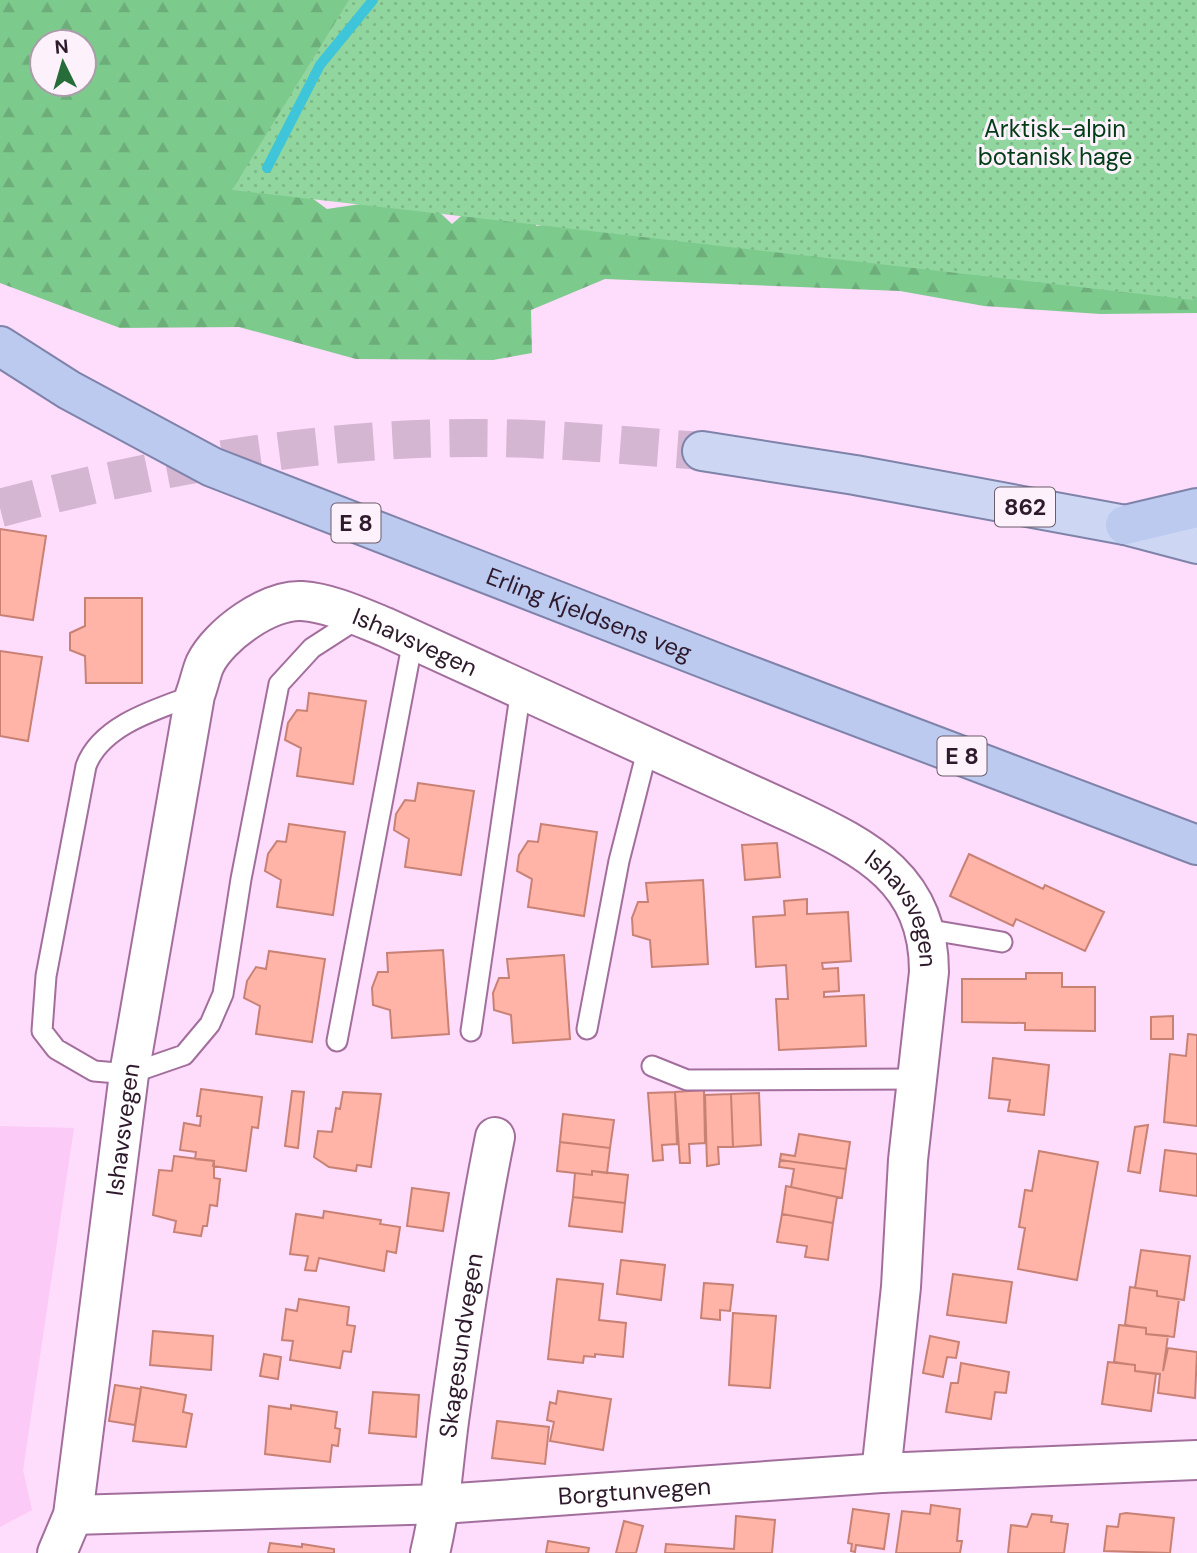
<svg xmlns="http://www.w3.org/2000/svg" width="1197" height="1553" font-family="'DM Sans',sans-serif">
  <defs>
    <pattern id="forest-firs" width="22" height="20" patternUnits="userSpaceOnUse" patternTransform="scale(1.75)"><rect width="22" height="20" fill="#7dca8d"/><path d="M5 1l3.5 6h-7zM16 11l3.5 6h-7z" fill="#6cad7a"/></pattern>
    <pattern id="garden-dots" width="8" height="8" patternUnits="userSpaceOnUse" patternTransform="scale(1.75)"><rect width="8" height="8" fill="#91d69e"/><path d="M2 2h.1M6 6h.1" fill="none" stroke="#7db788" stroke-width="1.8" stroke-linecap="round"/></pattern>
  </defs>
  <rect width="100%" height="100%" fill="#fedcfb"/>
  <path fill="#fccaf6" d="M0,1126L74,1128L23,1470L32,1510L0,1527Z"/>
  <path fill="url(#forest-firs)" fill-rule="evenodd" d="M0,0H378L297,187L327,209L421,195L452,224L497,185L556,171L536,226L618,214L1197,258V313L1100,314L984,306L900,291L605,279L531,310L532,353L493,360L356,359L239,327L120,328L0,283ZM42,42H84V84H42Z"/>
  <path fill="url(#garden-dots)" d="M349,0H1197V296L1193,300L232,190Z"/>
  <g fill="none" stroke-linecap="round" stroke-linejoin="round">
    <path stroke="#3fc5da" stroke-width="10" d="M267,168L320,65L373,0"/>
  </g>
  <path fill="#ffb4a7" stroke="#c88175" stroke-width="2" d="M0,529L46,536L33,620L0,615Z
    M85,598H142V683H86L85,656L70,650V633L85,626Z
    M0,651L42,657L28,741L0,736Z
    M309,693L366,701L353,784L297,776L301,748L285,740L288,723L297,710L307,711Z
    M418,783L474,791L461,875L405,867L409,839L394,830L396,814L405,800L415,801Z
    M289,824L345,832L333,915L277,907L281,880L265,871L268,854L277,841L286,842Z
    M541,824L597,832L584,916L528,907L532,879L517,871L519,855L528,841L538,842Z
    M777,843L780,877L745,880L742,845Z
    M969,854L1043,889L1045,885L1104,912L1085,951L1016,919L1013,926L950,896Z
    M703,880L708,964L652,967L650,940L633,935L632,918L638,902H648L646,883Z
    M807,899V914L848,912L851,961L822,963L823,969L838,968L839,991L824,992V997L864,995L866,1046L779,1050L776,999H788L786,965L756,967L753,917L785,915L784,901Z
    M443,950L449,1034L392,1038L390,1010L373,1005L372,988L378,972H388L387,953Z
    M269,951L325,959L312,1042L256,1034L260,1006L244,998L247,981L256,967L266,969Z
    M564,955L570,1039L513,1043L511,1015L494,1010L493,993L499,978H509L507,959Z
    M1026,973H1062V987H1095V1031L1025,1030V1023L962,1022V979H1026Z
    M1173,1016V1039H1151V1017Z
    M1188,1034L1197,1035V1126L1164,1122L1170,1054L1186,1056Z
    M993,1058L1049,1065L1044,1115L1008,1111L1010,1100L989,1098Z
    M201,1089L262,1097L258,1128L252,1127L246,1171L213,1166L214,1161L195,1159L196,1152L180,1150L184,1123L200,1126L201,1116H197Z
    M704,1090L705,1143L689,1144L690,1163H680L675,1092Z
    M292,1091L304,1092L298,1148L285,1146Z
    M343,1092L381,1094L371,1167L357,1165L356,1171L329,1167L314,1157L318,1131L332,1132L336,1108L340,1109Z
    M675,1092L677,1144L662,1145L663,1160L653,1161L648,1093Z
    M759,1093L761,1145L733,1147L731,1094Z
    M731,1094L733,1147H718L719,1164L707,1166L705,1095Z
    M563,1114L614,1120L610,1148L560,1142Z
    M1148,1125L1140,1173L1128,1171L1135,1127Z
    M799,1134L850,1142L846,1169L780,1160L781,1154L795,1156Z
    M560,1142L610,1148L607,1173L592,1171V1175L557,1171Z
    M1165,1150L1197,1154V1196L1160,1191Z
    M1039,1151L1098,1162L1077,1280L1018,1269L1025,1228L1019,1227L1025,1190L1032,1191Z
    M174,1156L214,1161V1178L220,1179L217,1206L210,1205L207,1226H203L201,1236L174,1232L176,1221L153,1215L159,1170L172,1171Z
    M780,1160L846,1169L842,1198L791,1187L794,1169L779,1167Z
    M592,1171L628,1175L625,1203L573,1197L575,1173L592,1175Z
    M786,1186L837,1197L833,1223L782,1214Z
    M412,1188L449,1193L443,1231L407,1226Z
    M573,1197L625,1203L622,1232L569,1226Z
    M324,1211L381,1220L380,1224L400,1227L396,1253L387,1251L384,1271L319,1258L316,1271L305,1270L308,1256L290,1254L296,1214L323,1218Z
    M782,1214L833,1223L828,1260L805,1257L807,1246L777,1242Z
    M1141,1250L1190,1256L1184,1300L1157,1296V1291L1135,1288Z
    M621,1260L665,1265L661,1300L617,1294Z
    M953,1274L1012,1282L1006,1323L947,1315Z
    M557,1279L603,1284L599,1320L626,1323L623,1357L595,1354V1357L584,1356L583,1363L548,1359Z
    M704,1283L733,1285L730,1311L720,1310V1320L701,1318Z
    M1130,1287L1157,1291V1296L1179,1299L1174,1337L1146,1334V1328L1125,1325Z
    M299,1299L349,1307L347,1325L355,1326L351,1352L343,1351L340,1368L290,1360L293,1341L282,1340L286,1309L297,1311Z
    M733,1313L776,1316L770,1388L729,1385Z
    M1119,1325L1146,1328V1334L1168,1336L1163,1371L1168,1348L1197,1352L1195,1398L1158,1393L1160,1374L1135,1371V1365L1114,1362Z
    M153,1331L213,1336L211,1370L150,1365Z
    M930,1336L959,1342L956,1358L947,1357L943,1377L923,1373Z
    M264,1354L281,1357L278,1379L260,1376Z
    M1108,1362L1135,1365V1371L1156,1374L1151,1411L1102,1404Z
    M961,1363L1009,1372L1006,1393L995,1392L991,1419L946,1412L951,1383H958Z
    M115,1385L141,1389L135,1425L109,1421Z
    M141,1387L186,1395L183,1412L192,1414L186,1447L133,1441Z
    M558,1391L611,1399L603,1450L550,1441L554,1422L547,1420L550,1402L556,1404Z
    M373,1392L419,1395L416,1437L369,1433Z
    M291,1405L337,1412L335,1428L340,1429L338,1446L332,1445L330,1462L265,1454L269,1406L291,1409Z
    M497,1421L549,1427L545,1464L492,1458Z
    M931,1505L960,1509L957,1541H962L960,1553H896L902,1511L930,1514Z
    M853,1509L889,1514L884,1549L856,1545L855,1552L851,1551L852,1544L848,1543Z
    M1126,1513L1174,1518L1170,1553L1104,1551L1107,1526L1118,1527L1120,1514Z
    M1032,1514L1052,1516L1051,1522L1068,1524L1064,1553H1008L1011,1525L1027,1527Z
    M736,1516L775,1520L772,1553H665L666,1544L734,1549Z
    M624,1521L643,1526L636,1553H616Z
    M548,1541L589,1548L588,1553H546Z
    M270,1543L302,1547V1544L334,1549V1553H268Z"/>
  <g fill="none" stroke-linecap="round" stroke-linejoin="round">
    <path stroke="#d4b5d2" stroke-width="38" stroke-dasharray="38 19" stroke-linecap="butt" d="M0,508C161,465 324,436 491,438C561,439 632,446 702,451"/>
    <defs>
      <path id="service" d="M195,695C157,709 101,725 86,766L46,976L42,1031L56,1049L94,1071L129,1074L184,1055L210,1024L223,994L241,879L279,684L312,648L360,617
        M925,929L1002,942
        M587,1029L619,861L648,747
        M471,1031L521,689
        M337,1041L413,640
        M652,1066L687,1080L917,1079"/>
      <g id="minor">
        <path id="s1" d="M73,1515L442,1504L881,1473L1197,1460"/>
        <path id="s2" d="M57,1553L73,1515L129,1074L195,695C199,685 201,673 205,664C219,635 269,599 302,601C330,603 358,616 385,627L794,814C868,849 929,880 929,972L908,1160L901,1287L881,1473"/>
        <path id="s3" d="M430,1553C441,1507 443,1467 449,1421C462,1326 476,1231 495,1137"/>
      </g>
      <path id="primary" d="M702,451L855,475L1125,525L1197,544"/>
      <g id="trunk">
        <path id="s4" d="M0,346L69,390L212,467L727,667L1197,845"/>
        <path d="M1125,525L1197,508"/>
      </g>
    </defs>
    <use href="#service" stroke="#a26f9d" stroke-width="23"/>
    <use href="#minor" stroke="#a26f9d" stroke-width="42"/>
    <use href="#primary" stroke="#7f83a9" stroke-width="42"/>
    <use href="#trunk" stroke="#7f83a9" stroke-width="42"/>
    <use href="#service" stroke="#fff" stroke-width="19"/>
    <use href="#minor" stroke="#fff" stroke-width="38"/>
    <use href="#primary" stroke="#cdd7f4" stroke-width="38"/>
    <use href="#trunk" stroke="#bccaf0" stroke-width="38"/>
  </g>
  <g text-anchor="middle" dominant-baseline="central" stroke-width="6" stroke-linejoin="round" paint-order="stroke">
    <g fill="#fdf2fc" stroke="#6c5b6a" stroke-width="2">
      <rect x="995" y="487.5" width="60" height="39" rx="5"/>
      <rect x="331.5" y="503.5" width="49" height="39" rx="5"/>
      <rect x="937.5" y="736.5" width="49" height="39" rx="5"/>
    </g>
    <g font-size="23" font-weight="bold" fill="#2e1a2c">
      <text x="1025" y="507">862</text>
      <text x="356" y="523">E 8</text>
      <text x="962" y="756">E 8</text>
    </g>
    <g font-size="24" fill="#003c16" stroke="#fdf2fc">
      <text x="1055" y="128">Arktisk-alpin<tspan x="1055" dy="28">botanisk hage</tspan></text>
    </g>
    <g font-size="24" fill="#2e1a2c" stroke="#fdf2fc">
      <text stroke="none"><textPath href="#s4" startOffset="649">Erling Kjeldsens veg</textPath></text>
      <text stroke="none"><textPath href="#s2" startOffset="1144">Ishavsvegen</textPath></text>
      <text stroke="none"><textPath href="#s2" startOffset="1712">Ishavsvegen</textPath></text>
      <text stroke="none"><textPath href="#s2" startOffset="430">Ishavsvegen</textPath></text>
      <text stroke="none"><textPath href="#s3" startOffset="210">Skagesundvegen</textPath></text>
      <text stroke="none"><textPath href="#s1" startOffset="562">Borgtunvegen</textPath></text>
    </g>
  </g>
  <g transform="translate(63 63) rotate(355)"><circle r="33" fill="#fdf2fc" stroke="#aa9ca9" stroke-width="2"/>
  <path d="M0-5L12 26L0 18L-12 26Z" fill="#266d3a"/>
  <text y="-10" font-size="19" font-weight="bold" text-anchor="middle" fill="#2e1a2c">N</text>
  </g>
</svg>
